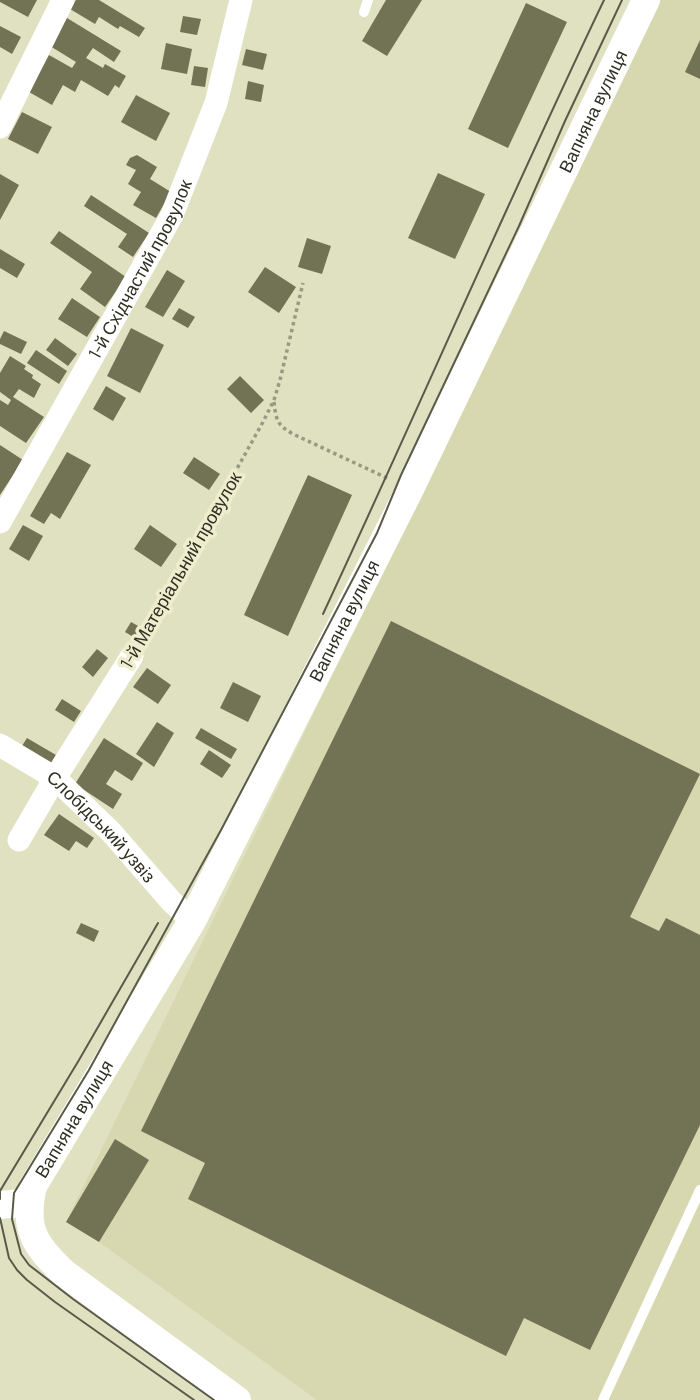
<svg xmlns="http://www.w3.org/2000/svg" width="700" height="1400" font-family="Barlow,sans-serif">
  <rect width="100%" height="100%" fill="#e0e1c1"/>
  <path fill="#d7d7b0" d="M661,0H700V1400H317L99,1242L66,1222Z"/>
  <path fill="#727255" d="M0,0H37L28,17L0,2Z
    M76,0H99L145,28L139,37L120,26L118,29L99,17L95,24L70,9Z
    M386,0H422L387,56L362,41Z
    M526,3L567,22L508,148L468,129Z
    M183,16L201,19L197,35L180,32Z
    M67,18L121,51L114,62L93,48L86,58L103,68L105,64L126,76L119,88L115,85L108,96L81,80L75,92L63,85L52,105L29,92L49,55L72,68L76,62L50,46Z
    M0,26L21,37L12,54L0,47Z
    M700,40V79L685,72Z
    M166,43L192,49L187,74L161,69Z
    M246,49L267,54L263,70L242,65Z
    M194,66L208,68L205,87L191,85Z
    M248,81L264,85L261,102L245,99Z
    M136,95L170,113L156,141L121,122Z
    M22,112L52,127L38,154L8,139Z
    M137,155L157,167L150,179L171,192L156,218L133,205L141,192L128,184L136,170L126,165L130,158Z
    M438,173L485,194L455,259L408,238Z
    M0,174L19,185L0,220Z
    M91,195L149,233L133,257L118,247L127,234L84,206Z
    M59,231L126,277L105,307L80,289L92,272L50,243Z
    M307,238L331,246L322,274L298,267Z
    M0,249L25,264L17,278L0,268Z
    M265,267L296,287L279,313L248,292Z
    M167,270L185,281L163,317L145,307Z
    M72,298L100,317L87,337L58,319Z
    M179,308L195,317L188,328L172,319Z
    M131,328L164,345L140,393L107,376Z
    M4,331L27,342L21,354L0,344V339Z
    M55,338L77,354L68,366L46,350Z
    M36,350L67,371L59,384L27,363Z
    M10,356L26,366L24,369L33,375L32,378L41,384L34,398L19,389L13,397L44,417L26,443L0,426V400L8,405L11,400L0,392V373Z
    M240,376L264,400L251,413L227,389Z
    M106,386L126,398L113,421L93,409Z
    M0,445L23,460L0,495Z
    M67,452L91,465L60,519L51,513L44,524L30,516Z
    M194,457L220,474L209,490L183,473Z
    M308,475L352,495L288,636L244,615Z
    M23,525L43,536L29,561L9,549Z
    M150,525L177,544L161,567L134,549Z
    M391,621L700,774L630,917L659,931L666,918L700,935V1125L590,1350L524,1318L506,1356L188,1199L205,1163L141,1131Z
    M131,622L140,627L135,638L125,632Z
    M97,649L108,658L93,677L82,667Z
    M147,668L171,685L158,704L133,687Z
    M233,682L261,696L248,722L220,708Z
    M62,699L81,711L74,722L55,710Z
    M157,722L174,733L154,767L136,754Z
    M201,728L237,749L231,759L195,738Z
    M27,738L56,755L49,767L20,749Z
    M104,738L143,763L132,781L115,770L106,784L122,794L113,809L75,784Z
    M209,750L231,765L222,778L200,764Z
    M59,814L94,838L87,848L76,841L69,851L44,835Z
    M81,923L99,931L94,942L76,933Z
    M115,1139L149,1160L99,1242L66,1222Z"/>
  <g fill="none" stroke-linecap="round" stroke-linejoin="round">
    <path stroke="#989981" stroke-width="3.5" stroke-dasharray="3.5 3.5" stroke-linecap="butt" d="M274,402C276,420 277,425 293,434L389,479
      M142,639L263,422L274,400L280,380L303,283"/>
    <path stroke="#fff" stroke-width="10" d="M364,12L368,0
      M603,1400L700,1190"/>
    <g stroke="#fff" stroke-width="23">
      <path d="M0,127L63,0"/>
      <path id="s1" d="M0,522L172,215L216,103L241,0"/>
      <path id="s2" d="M0,745L55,778L111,832L171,901L192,921"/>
      <path d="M19,840L55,778L132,656"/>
    </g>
    <g stroke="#fff" stroke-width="28">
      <path d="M0,1205L30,1202"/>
      <path id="s3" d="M237,1400L64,1273C34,1245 23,1228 33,1186L192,921L410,489L646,0"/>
    </g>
    <path stroke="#5a5a49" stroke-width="2" d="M323,614C418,410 507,203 604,0
      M0,1199V1191L79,1060L158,923
      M0,1218L9,1258L17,1270L27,1280L55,1302L194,1400
      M214,1400L73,1299L29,1265L21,1254L12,1219L14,1193L89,1070L178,908L221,830L377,533L401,475L519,226L565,121L622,0"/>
  </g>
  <g text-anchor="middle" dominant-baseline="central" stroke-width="7" stroke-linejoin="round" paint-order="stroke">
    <g font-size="18" fill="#2f2f23" stroke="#eeeece">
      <text stroke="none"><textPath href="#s3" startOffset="1526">Вапняна вулиця</textPath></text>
      <text stroke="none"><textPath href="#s1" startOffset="289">1-й Східчастий провулок</textPath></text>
      <text transform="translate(180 570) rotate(-60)">1-й Матеріальний провулок</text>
      <text stroke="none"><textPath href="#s3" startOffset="959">Вапняна вулиця</textPath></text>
      <text stroke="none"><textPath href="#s2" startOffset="131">Слобідський узвіз</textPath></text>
      <text stroke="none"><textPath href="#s3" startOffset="392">Вапняна вулиця</textPath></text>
    </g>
  </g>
</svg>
